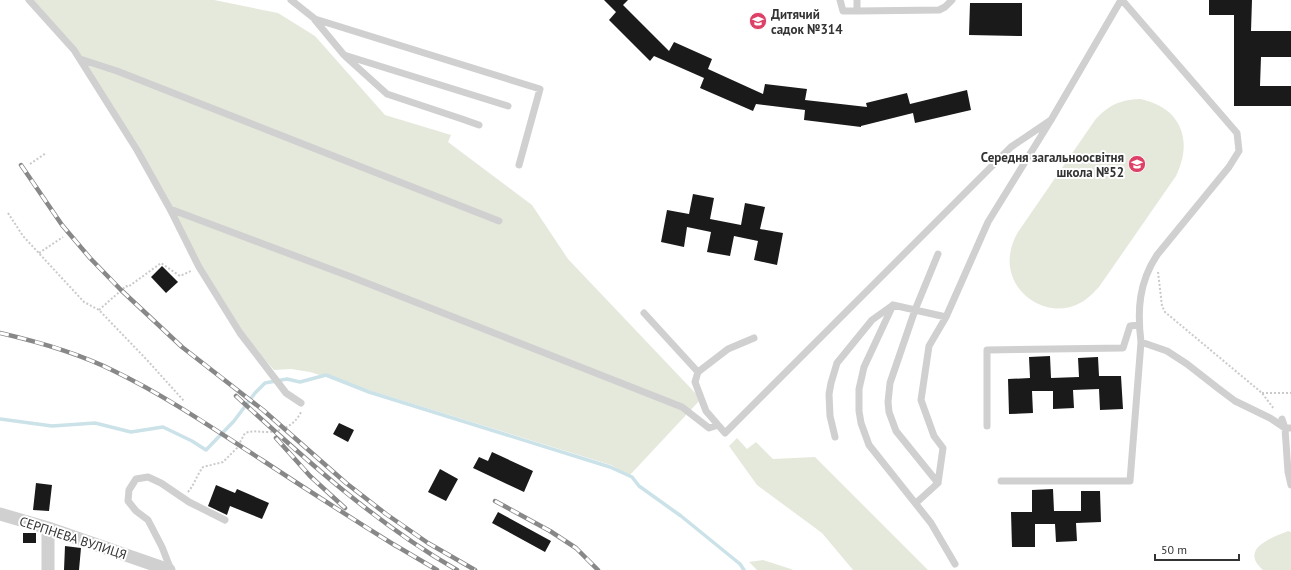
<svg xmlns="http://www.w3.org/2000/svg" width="1291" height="570" font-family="'PT Sans',sans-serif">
  <rect width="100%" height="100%" fill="#fff"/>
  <path fill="#e5e9dc" d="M29,0H214L278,13L315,36L385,115L451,135L448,142L532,205L568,259L701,399L629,476L611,465L310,372L291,369L274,370L240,333L199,267L170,209L74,50Z
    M1140,99C1180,107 1194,139 1176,176L1099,287C1093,293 1088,299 1080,303C1047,321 1005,292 1010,255C1011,246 1014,239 1018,232L1095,120C1109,105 1119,100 1140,99Z
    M737,438L747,449L756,442L773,459L815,457L928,570H853L822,533L757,485L729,446Z
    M1288,531L1291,532V570H1263C1239,549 1271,538 1288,531Z
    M763,560L791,569L793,570H757L749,562Z"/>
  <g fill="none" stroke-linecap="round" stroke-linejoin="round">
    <path stroke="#cae2e8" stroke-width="3.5" d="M0,419L52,426L95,423L131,432L163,427L192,441L206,450L234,421L255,393L265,383L287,379L300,382L326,375L369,392L610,467L632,477L639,486L681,516L740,564L744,570"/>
  </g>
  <path fill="#1a1a1a" d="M604,0H628L623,5L669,51L674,42L712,59L708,69L763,94L765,84L807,89L805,100L867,107L866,103L907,93L910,104L967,90L971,110L915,123L913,113L861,126V127L804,120L805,110L756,104L753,111L700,88L704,78L654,56L650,61L609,20L616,12Z
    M1209,0H1252L1251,31H1291V57H1261L1260,86H1291V106H1234V15H1209Z
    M970,3H1022V36L969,35Z
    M693,194L714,198L710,219L741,225L745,203L765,207L760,229L783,233L777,265L754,260L758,241L734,236L730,256L707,252L711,232L687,227L684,247L661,242L667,210L689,214Z
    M162,266L178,282L166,293L151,277Z
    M1050,356L1051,378L1079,377L1078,358L1098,357L1099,376H1121L1123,409L1100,410L1099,389L1073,390L1074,408L1053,409V391H1032L1033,413L1009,414L1008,379L1030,378L1029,357Z
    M339,423L354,430L348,442L333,434Z
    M492,452L533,471L524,492L473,468L479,457L488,461Z
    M440,469L458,479L446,501L428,492Z
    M36,483L52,485L49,511L33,510Z
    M216,485L235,493L237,489L269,503L262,519L230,506L227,515L208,506Z
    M1053,489L1054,511H1081V491H1100L1101,522L1076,523L1077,541L1056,542L1055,524H1035V547H1012L1011,512H1032V490Z
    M498,512L551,541L545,552L492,523Z
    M23,533H36V543H23Z
    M65,546L81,548L79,570H64Z"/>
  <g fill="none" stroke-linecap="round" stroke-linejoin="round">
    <path stroke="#cacaca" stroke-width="2" stroke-dasharray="2 2" stroke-linecap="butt" d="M30,164L46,153
      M8,213L23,236L84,302L99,310L147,360L184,401
      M39,253L63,237
      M1158,272L1162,306L1165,312L1262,393L1274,409
      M99,310L126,286L128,287L161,263L180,276L191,271
      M1262,393H1291
      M188,492C194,485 197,475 203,467L223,462L237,448L245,433C254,430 258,432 267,432C281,432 295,425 301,412"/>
    <path stroke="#d0d0d0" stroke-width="7" d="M29,0L74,50L137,150L170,209L199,267L240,333L286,393L301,403
      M291,0L315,19L540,89L519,165
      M840,0L843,11H857
      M857,0V11L939,10L945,7L952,0
      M315,20L344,55L508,106
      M346,57L387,94L462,119L479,125
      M80,59L117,71L499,221
      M170,209L354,278L682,407L709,428L718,425
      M938,254L915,310L890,383L888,402L889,412L896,431L938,483
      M893,305L864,367L859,389V411L861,423L869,445L931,523L955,564
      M644,313L698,372
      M754,338L728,349L698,372L695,382L706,411L725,433L1011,147L1051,120
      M1141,342L1167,351L1187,364L1219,389L1235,401L1270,418L1285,428H1291
      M1282,419L1285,428L1288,472L1291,485
      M987,426V350L1123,348L1130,326L1139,325
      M835,437L830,416L829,394L831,383L837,363L872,320L893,305L946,317
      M1001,481H1130L1141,342C1137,310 1139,282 1157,255L1229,167L1239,151L1237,133L1122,0
      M916,503L938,483L943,448L934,436L921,400L929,346L946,317L988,222L1051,120L1121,0
      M171,570L162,547L148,520L136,511L128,501L129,490L136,479L148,477L161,483L189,502L225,520"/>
    <path stroke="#d0d0d0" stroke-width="13" d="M0,514L48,528L169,570
      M48,528V570"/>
    <defs>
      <path id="rail" d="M21,165L62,225L90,258L121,290L182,347L263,410L346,483L386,514L428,543L475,570
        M0,333C39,342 78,353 114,371C166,396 214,429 262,460C306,489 351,518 396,546
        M236,396C305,459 375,523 457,570
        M276,438L310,476L345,508
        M495,501L550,531L576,548L598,570
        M393,544L437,570"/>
    </defs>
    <use href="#rail" stroke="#888" stroke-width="4.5"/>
    <use href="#rail" stroke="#fff" stroke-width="3" stroke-dasharray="9" stroke-linecap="butt"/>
  </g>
  <defs>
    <symbol id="school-disc" viewBox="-11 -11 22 22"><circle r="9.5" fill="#dd4168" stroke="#fff"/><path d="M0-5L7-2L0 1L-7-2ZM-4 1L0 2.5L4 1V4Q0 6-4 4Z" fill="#fff"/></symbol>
  </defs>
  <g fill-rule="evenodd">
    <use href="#school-disc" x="748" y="11" width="20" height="20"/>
    <use href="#school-disc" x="1127" y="154" width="20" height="20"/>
  </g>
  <g text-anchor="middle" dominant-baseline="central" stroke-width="4" stroke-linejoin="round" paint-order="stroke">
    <g font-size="13" font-weight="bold" fill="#333" stroke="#fff" text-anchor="start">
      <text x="771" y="14">Дитячий<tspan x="771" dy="15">садок №314</tspan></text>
      <text x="1124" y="157" text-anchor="end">Середня загальноосвітня<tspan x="1124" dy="15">школа №52</tspan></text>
    </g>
    <g font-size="13" fill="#333" stroke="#fff">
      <text transform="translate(73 538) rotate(18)">СЕРПНЕВА ВУЛИЦЯ</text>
    </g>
  </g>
  <path d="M1155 554v6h84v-6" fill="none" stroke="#333333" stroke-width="2"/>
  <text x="1161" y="554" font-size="12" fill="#333333" stroke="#ffffff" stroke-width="3" paint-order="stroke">50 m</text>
</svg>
